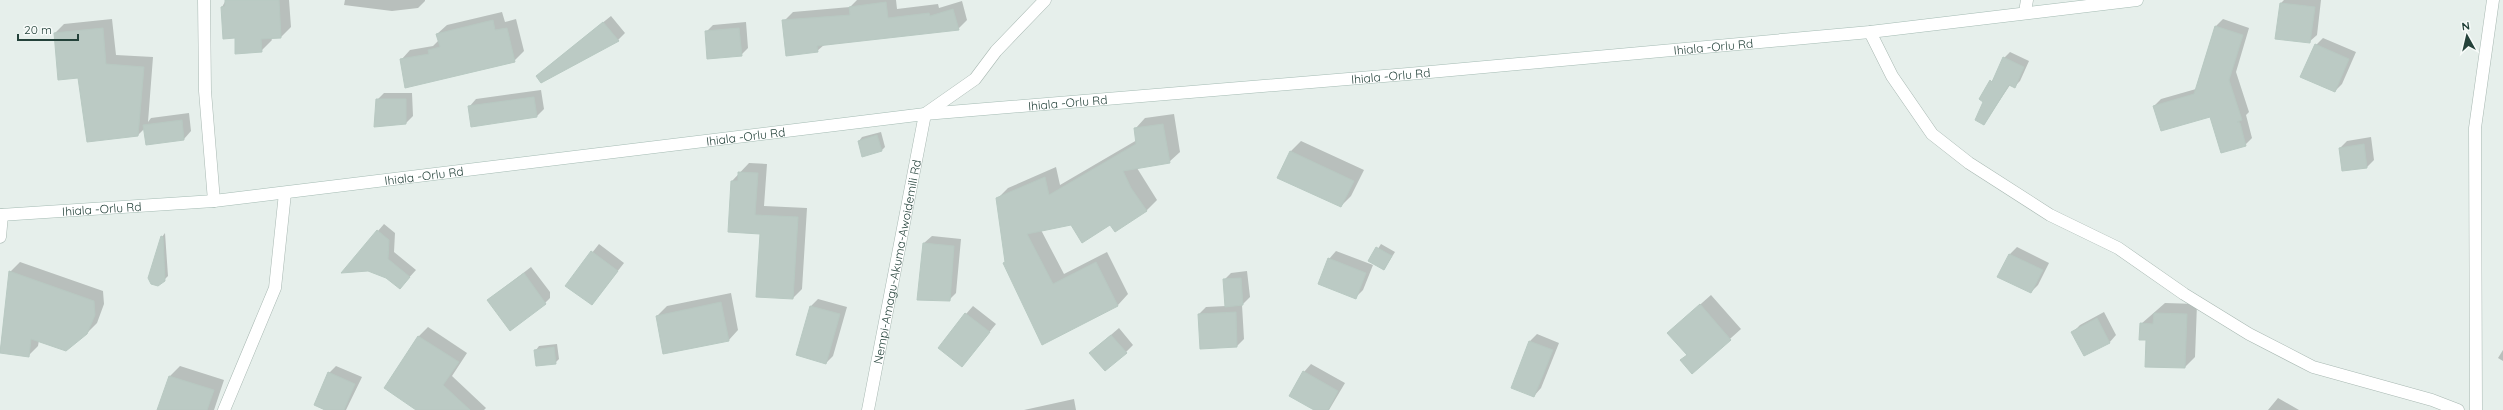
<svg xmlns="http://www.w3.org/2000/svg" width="2503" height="410" font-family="Quicksand,sans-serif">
  <rect width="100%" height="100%" fill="#e6efeb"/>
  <path fill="#0003" d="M226,0H289L291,27L281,37L271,38L272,40L261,51L222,7Z
    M345,0H425V1L418,8L392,11L344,5Z
    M857,0H896L897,9L938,4L939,8L962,1L967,20L958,29L824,45L817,51L784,21L793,12L850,7Z
    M2284,0H2321L2317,35L2309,42L2276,38L2281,3Z
    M502,12L505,22L516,19L524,51L514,61L401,60L410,50L433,46L439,40L437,34L447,25Z
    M611,16L625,33L618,40L545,69Z
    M112,19L116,55L153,57L148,122L151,118L189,113L191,131L184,139L147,144L145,128L138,135L79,77L55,33L64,24Z
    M2223,19L2249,28L2236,72L2249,112L2246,115L2252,138L2245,145L2210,115L2154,106L2161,99L2196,89L2215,27Z
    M746,22L748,48L741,55L706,32L713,25Z
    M2323,38L2356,52L2342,84L2335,91L2316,45Z
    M2010,52L2029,61L2020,81L2014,87L2010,85L1984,124L1985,101L1980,99L1996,75L2004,58Z
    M541,90L544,109L537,116L469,107L476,99Z
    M384,93H412L413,116L406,123L377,100Z
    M1174,114L1180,152L1169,162L1137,168L1157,200L1146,211L1110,223L1071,224L1041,230L1064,274L1107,252L1128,294L1118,305L1042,343L1006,262L997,199L1008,188L1056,167L1060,185L1137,140L1135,129L1145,118Z
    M881,132L885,147L882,150L863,156L859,141L862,137Z
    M2371,137L2374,160L2367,167L2343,170L2340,148L2347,141Z
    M1301,141L1364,170L1351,196L1341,206L1279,177L1291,151Z
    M749,163L767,164L764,206L807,208L802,289L793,298L757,296L761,233L732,181Z
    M384,224L395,233L394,252L416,270L406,281L386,277L378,231Z
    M165,233L168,276L164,280L162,237Z
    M932,236L961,239L956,293L949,300L924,243Z
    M599,244L624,263L592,304L566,286Z
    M1381,244L1395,252L1384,269L1370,261Z
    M2017,247L2049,263L2038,285L2031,292L1999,276L2010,254Z
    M1336,251L1373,265L1363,290L1356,297L1329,259Z
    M20,262L103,291L104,304L97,323L86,334L39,340L38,346L28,356L0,352L10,272Z
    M531,267L550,292V298L543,305L488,300Z
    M1247,271L1250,297L1242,305L1244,339L1237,346L1199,314L1206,307L1226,306L1224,280L1231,273Z
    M731,293L738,330L728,341L657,316L667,306Z
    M1711,295L1741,329L1692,373L1682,360L1688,354L1668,333Z
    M818,299L847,307L833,356L826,363L798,355L811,306Z
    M2165,303L2197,304L2195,357L2185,367L2146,366L2147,339L2141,324Z
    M973,306L996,324L962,366L966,314Z
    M2104,312L2116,335L2109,343L2073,332L2080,325Z
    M428,327L467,353L452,376L486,408L484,410H418L385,388L419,336Z
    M1119,328L1133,345L1126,352L1098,346Z
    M1537,334L1559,343L1541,388L1534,396L1530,341Z
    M557,344L559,359L555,363L536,350L539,346Z
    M2503,350V361L2498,358Z
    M1311,364L1345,383L1329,410H1316L1304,372Z
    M180,366L224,380L214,410H159L170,376Z
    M336,366L362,377L346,410H328L329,373Z
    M2278,398L2299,410H2268Z
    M1074,399L1076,410H1024Z"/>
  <path fill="#bbcac4" stroke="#b8c9c2" d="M225,0H279L281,38L261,39L262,52L235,54V38L223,39L221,7L225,6Z
    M886,2L888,18L929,13L930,16L953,9L959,30L817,46L818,52L786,56L782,20L850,15L849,7Z
    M2280,3L2315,7L2310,43L2275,39Z
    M493,20L495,30L507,28L515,62L405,88L400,59L429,54L428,50L440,47L436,34Z
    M603,22L619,41L541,83L536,76Z
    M2215,26L2243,35L2229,80L2242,120L2237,122L2240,123L2246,146L2221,153L2210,117L2161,131L2153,106L2194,94Z
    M103,28L106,64L144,67L138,136L87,142L78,78L58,80L54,33Z
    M739,28L742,56L707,59L705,31Z
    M2315,44L2349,59L2335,92L2300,77Z
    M2003,57L2024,67L2015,88L2009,85L1984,125L1975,120L1983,102L1979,99L1990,80L1992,82Z
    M534,97L537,117L471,127L468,106Z
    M376,99H406V124L374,127Z
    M182,120L184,140L146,145L143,125Z
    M1163,124L1170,163L1123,171L1131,188L1147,211L1115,232L1110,225L1082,243L1071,225L1027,234L1053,284L1096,262L1118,306L1042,345L1003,263L1005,262L996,198L1045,177L1049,195L1136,144L1134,128Z
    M877,135L882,151L862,157L858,141Z
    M2364,144L2367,168L2342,171L2339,148Z
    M1290,151L1354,181L1341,207L1277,178Z
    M738,172L758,173L755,215L798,217L793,299L756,297L760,234L728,232L731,181H738Z
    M377,230L389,240L388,259L410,277L400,289L386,278L368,271L341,273Z
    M161,236L163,237L165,281L158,286L151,284L148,278Z
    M923,243L954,246L950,301L917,300Z
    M1376,247L1392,256L1384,270L1368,261Z
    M591,251L618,271L592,305L565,286Z
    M2009,254L2043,270L2031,293L1997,277Z
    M1328,258L1366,273L1356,299L1318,284Z
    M9,271L94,301L95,315L87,334L66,351L31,339L29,357L0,353Z
    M524,273L546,304L510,331L487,300Z
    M1241,278L1243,305L1225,307L1223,279Z
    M721,302L729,341L663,354L656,316Z
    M1700,304L1731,340L1692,374L1680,360L1687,355L1667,333Z
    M810,306L840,314L826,364L796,355Z
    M1236,312L1237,347L1200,349L1198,314Z
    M965,313L990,332L962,367L938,348Z
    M2154,313L2187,314L2185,368L2145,367L2146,340H2139L2140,323L2153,324Z
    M2097,318L2110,343L2084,356L2071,332Z
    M1111,335L1127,353L1105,371L1089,353Z
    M418,336L459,362L443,385L470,410H416L384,388Z
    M1529,341L1553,350L1534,397L1511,388Z
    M554,347L556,364L536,366L534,350Z
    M1303,371L1338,391L1328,410H1314L1289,396Z
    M328,372L355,384L344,410H325L314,405Z
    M169,376L214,390L207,410H157Z"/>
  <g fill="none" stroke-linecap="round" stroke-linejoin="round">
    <defs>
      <g id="minor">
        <path d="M204,0L205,91L214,201"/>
        <path d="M2025,12L2027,0"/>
        <path d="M1870,32L1892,76L1932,134L1969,163L2050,215L2118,248L2184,294L2249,334L2313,367L2432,400L2458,410"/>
        <path d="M0,237L2,215"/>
        <path d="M224,410L275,288L285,193"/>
        <path id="s1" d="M868,410L925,114L975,79L996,51L1045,0"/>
        <path d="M2476,410L2475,128L2493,0"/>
      </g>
      <g id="secondary">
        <path id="s2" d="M0,215L214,201L925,114L1408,74L1870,32L2137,0"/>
      </g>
    </defs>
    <use href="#minor" stroke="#a8b8b2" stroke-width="13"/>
    <use href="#secondary" stroke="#a4bbb3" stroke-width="13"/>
    <use href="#minor" stroke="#fff" stroke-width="12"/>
    <use href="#secondary" stroke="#fff" stroke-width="12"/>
  </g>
  <g text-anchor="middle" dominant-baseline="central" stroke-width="3" stroke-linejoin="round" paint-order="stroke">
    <g font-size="12" fill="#24423a" stroke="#f7fbf9">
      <text stroke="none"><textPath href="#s2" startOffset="1722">Ihiala -Orlu Rd</textPath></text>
      <text stroke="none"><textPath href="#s2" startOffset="1398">Ihiala -Orlu Rd</textPath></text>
      <text stroke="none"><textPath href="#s2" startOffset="1074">Ihiala -Orlu Rd</textPath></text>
      <text stroke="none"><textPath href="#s2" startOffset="750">Ihiala -Orlu Rd</textPath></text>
      <text stroke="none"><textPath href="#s2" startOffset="426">Ihiala -Orlu Rd</textPath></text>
      <text stroke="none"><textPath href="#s2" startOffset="102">Ihiala -Orlu Rd</textPath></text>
      <text stroke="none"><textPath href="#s1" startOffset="151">Nempi-Amagu-Akuma-Awoidemili Rd</textPath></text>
    </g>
  </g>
  <g transform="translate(2467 36) rotate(352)" stroke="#f7fbf9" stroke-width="3" paint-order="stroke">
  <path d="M0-3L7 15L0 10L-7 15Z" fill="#24423a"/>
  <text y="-6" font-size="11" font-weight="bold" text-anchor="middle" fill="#24423a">N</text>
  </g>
  <path d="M18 34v6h60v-6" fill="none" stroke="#24423a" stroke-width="2"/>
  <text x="24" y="34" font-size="12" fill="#24423a" stroke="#f7fbf9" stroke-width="3" paint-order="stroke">20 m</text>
</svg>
